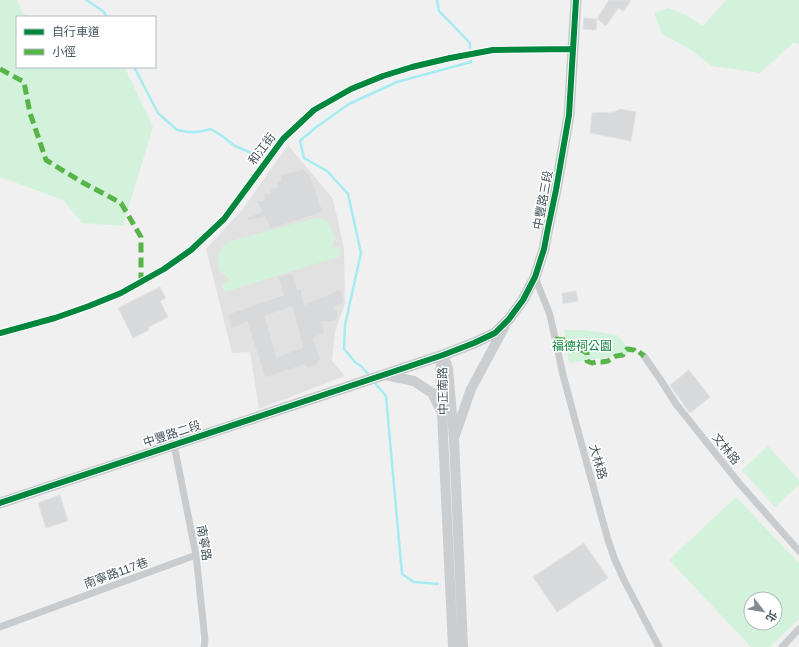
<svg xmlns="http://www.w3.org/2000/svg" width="799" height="647" font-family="Arial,'Noto Sans TC',sans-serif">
  <rect width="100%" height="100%" fill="#f1f0f0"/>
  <path fill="#e2e1e2" d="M288,145L333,199L344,248L345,303L335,332L332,361L345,376L259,409L250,352L232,353L206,249L242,210Z"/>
  <path fill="#d3f2db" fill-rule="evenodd" d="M0,0H17L23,14L31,17H17V67H124L125,68L153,127L123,226L82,223L63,200L0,177Z
    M726,0H799V44L793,43L760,73L712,66L688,48L662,34L654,13L668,8L686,15L703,26Z
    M316,218L326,221L332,230L335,239L331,248L339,246L341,256L224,292L221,284L231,281L219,270L218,262L219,254L223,246L231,241Z
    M564,330H585L617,335L633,353L569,363Z
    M768,446L799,480V485L775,507L742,470Z
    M736,497L799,563V619L770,647H751L669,560ZM751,599H775V623H751Z"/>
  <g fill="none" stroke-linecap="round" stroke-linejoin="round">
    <path stroke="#a4ecf2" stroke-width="2.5" d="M86,0L103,11L107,17
      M437,0L439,11L470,43V48
      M134,67L158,113L177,130L188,132H198L211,129L222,136L235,146L252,153L264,154
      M370,376L361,366L355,362L344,349L345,325L361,253L348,194L327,171L304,158L300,141L315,128L349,104L397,82L471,62V61
      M374,382L386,396L402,574L414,582L438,584"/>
  </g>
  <path fill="#d7d9da" stroke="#e2e2e3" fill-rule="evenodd" d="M609,0H631L624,11L618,8L606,26L597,19L596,30L583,29L584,18L597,19Z
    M620,109L636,112L631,141L590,133L592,113L614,112Z
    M303,169L310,175L323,212L270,229L265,217L248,221L247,217L262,212L257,201L264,200V194L271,193L270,189L277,187L276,181H281L280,175Z
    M293,273L298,290L301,289L304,305L341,289L344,303L334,307L338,313L337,318L334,322H322L325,333L313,338L321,359L316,365L309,368L303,365L265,378L247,322L231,329L228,314L283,295L278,277ZM292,307L303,347L277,357L265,316Z
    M160,287L166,298L160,301L168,317L148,327L149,330L133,338L118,308Z
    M576,291L578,301L563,304L562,293Z
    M689,370L710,397L690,413L676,394L670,385Z
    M60,495L68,521L46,528L38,503Z
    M584,543L608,578L557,612L533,577Z"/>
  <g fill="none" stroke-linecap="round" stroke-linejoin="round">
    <path stroke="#c8ccce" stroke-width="7" d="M535,277L550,315L563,375L584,453L608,540L615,560L624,580L659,647
      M0,333L55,318L89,306L121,293L164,269L191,250L224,219L283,139L314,110L351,89L383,76L412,67L450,58L493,50L573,49
      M644,356L660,379L676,404L739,483L799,551
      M174,445L196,555L205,640L204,647
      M0,627L196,555
      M782,647L799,629"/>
    <path stroke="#caced1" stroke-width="10" d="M443,355L448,368L454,439L463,647
      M443,355L440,371L453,647
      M385,375L414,381L432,393L441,411
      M455,435L471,389L505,326"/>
    <path stroke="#c5cbcd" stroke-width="11" d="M0,503L443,355L474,343L495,333L509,319L523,300L535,277L544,249L548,228L556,190L569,115L576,0"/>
    <path stroke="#57b448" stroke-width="5" stroke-dasharray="10 5" stroke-linecap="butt" d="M0,69L24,82L30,113L46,160L80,181L121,203L141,237V282
      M555,339L565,340L570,347L575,351L582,350L587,353V361L592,363L596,362H602L608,361L616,356L623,355L624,352L627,349L634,350L636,352L638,351L644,356"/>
    <defs>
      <path id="cycleway" d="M0,333L55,318L89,306L121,293L164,269L191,250L224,219L283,139L314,110L351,89L383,76L412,67L450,58L493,50L573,49
        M0,503L443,355L474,343L495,333L509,319L523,300L535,277L544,249L548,228L556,190L569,115L576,0"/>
    </defs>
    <use href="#cycleway" stroke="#fff" stroke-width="8"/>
    <use href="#cycleway" stroke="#00873e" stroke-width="6"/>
  </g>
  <g text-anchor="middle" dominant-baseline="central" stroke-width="3" stroke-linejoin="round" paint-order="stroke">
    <g font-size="12" fill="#45555e" stroke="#fff">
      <text transform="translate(262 149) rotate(-53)">和江街</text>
      <text transform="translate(543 200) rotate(-79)">中豐路三段</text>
      <text transform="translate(443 391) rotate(-91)">中正南路</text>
      <text transform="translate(172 434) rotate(-18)">中豐路二段</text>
      <text transform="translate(726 449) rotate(51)">文林路</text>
      <text transform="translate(598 462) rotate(74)">大林路</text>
      <text transform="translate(204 543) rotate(80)">南寧路</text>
      <text transform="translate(116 573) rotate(-20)">南寧路117巷</text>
    </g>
    <g font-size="12" fill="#0f863c" stroke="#fff">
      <text x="582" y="346">福德祠公園</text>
    </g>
  </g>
  <rect x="16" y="16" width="140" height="52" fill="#ffffff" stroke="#b5bbbf"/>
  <rect x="24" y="29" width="20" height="6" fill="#00873e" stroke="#b5bbbf"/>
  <text x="52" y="36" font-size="12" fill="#45555e">自行車道</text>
  <rect x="24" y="49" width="20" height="6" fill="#57b448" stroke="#b5bbbf"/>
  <text x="52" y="56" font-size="12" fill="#45555e">小徑</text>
  <g transform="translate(763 611) rotate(121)"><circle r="19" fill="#ffffff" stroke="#b5bbbf"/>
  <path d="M0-3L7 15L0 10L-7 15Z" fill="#818b91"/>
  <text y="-6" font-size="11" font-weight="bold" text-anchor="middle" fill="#45555e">北</text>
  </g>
</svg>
